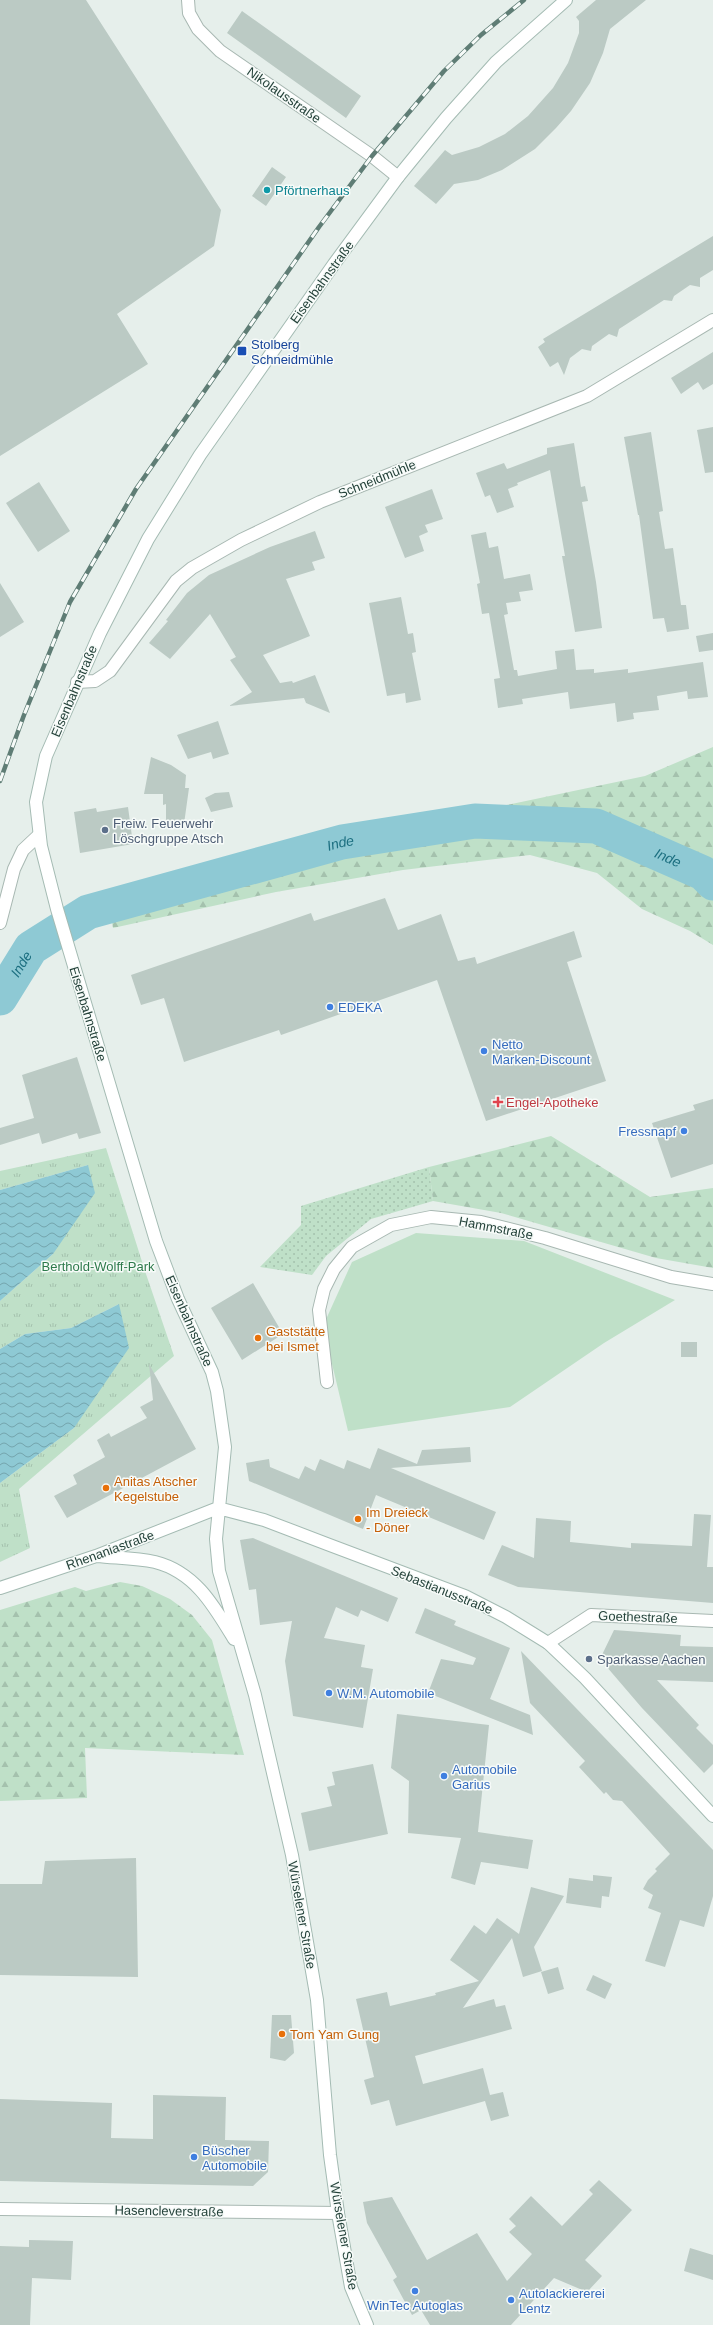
<svg xmlns="http://www.w3.org/2000/svg" width="713" height="2325" font-family="Arial,sans-serif">
  <defs>
    <pattern id="grass-dots" width="8" height="8" patternUnits="userSpaceOnUse"><rect width="8" height="8" fill="#bfe0c8"/><path d="M2 2h.1M6 6h.1" fill="none" stroke="#a4c1ad" stroke-width="1.8" stroke-linecap="round"/></pattern>
    <pattern id="forest-firs" width="22" height="20" patternUnits="userSpaceOnUse"><rect width="22" height="20" fill="#bfe0c8"/><path d="M5 1l3.5 6h-7zM16 11l3.5 6h-7z" fill="#a4c1ad"/></pattern>
    <pattern id="park-tufts" width="24" height="20" patternUnits="userSpaceOnUse"><rect width="24" height="20" fill="#bfe0c8"/><path d="M3 7l-1-3M5 7V3M7 7l1-3M15 17l-1-3M17 17v-4M19 17l1-3" fill="none" stroke="#a4c1ad"/></pattern>
    <pattern id="water-waves" width="16" height="10" patternUnits="userSpaceOnUse"><rect width="16" height="10" fill="#8ec9d4"/><path d="M0 5q4-4 8 0t8 0" fill="none" stroke="#74a5ad"/></pattern>
  </defs>
  <rect width="100%" height="100%" fill="#e6efeb"/>
  <path fill="url(#grass-dots)" d="M429,1167L433,1201L371,1219L326,1256L312,1275L260,1267L301,1225V1206Z"/>
  <path fill="url(#forest-firs)" d="M713,747V945L690,931L642,909L597,873L530,855L403,870L276,892L113,928L108,898L175,883L344,839L645,776Z
    M551,1136L650,1197L713,1188V1268L656,1258L501,1213L433,1201L429,1167Z
    M120,1582L142,1586L170,1599L192,1615L212,1640L244,1755L85,1748L87,1798L0,1801V1610L75,1587L86,1591Z"/>
  <path fill="url(#park-tufts)" d="M106,1148L145,1271L174,1356L19,1489L30,1548L0,1562V1483L74,1428L119,1304L71,1328L25,1334L0,1349V1301L53,1254L88,1165L0,1190V1171Z"/>
  <path fill="#bfe0c8" d="M416,1233L524,1241L675,1300L604,1343L510,1407L348,1431L323,1326L352,1262Z"/>
  <path fill="url(#water-waves)" d="M88,1165L95,1193L53,1254L0,1301V1190Z
    M119,1304L129,1348L74,1428L0,1483V1349L25,1334L71,1328Z"/>
  <g fill="none" stroke-linecap="round" stroke-linejoin="round">
    <path stroke="#8ec9d4" stroke-width="35" id="s1" d="M0,998L31,948L88,912L342,842L475,821L596,826L703,873L713,883"/>
  </g>
  <path fill="#bbcac4" d="M0,0H86L221,210L214,246L117,314L148,364L0,456Z
    M596,0H646L610,29L603,53L590,83L571,111L556,128L535,149L502,170L478,180L454,184L436,204L414,186L445,150L452,155L479,147L505,134L528,116L553,88L568,63L579,33V21L576,17Z
    M242,11L361,96L346,118L227,33Z
    M272,167L286,177L266,206L252,196Z
    M713,236V270L700,278V287L690,285L674,296L672,301L664,300L619,329L617,337L609,334L592,346L591,351L582,349L570,358L564,375L558,362L550,367L538,347L545,342L543,339Z
    M713,352V384L703,390L698,382L681,394L671,378Z
    M713,427V472L705,473L697,430Z
    M651,432L663,511L659,512L665,549L673,548L681,605H686L689,629L667,632L664,618L653,619L639,515H638L624,437Z
    M574,443L581,487L585,486L588,501L582,502L596,582L602,628L575,632L562,556H565L550,470L517,483L518,485L508,489L514,507L497,513L490,495L485,497L476,473L504,463L507,469L547,454V448Z
    M39,482L70,531L38,552L6,503Z
    M432,489L443,519L425,525L428,532L419,536L424,551L405,558L385,507Z
    M315,531L325,558L312,562L315,570L286,579L310,636L263,655L280,683L292,681L293,683L315,675L330,713L306,703L304,698L229,706L252,692L230,660L236,657L210,614L170,659L149,643L168,621L166,620L187,593L209,575L270,547Z
    M486,532L489,548L498,546L504,579L530,574L533,590L519,592L521,601L506,603L508,614L504,615L514,670H517L518,676L557,669L555,651L574,649L576,670L594,669V673L628,669V673L703,662L708,697L688,699L687,691L657,696L659,710L633,713L634,719L617,722L615,703L570,709L568,692L522,699L523,704L498,708L494,679L500,678L489,613L482,614L477,584L480,583L471,535Z
    M0,583L24,622L0,637Z
    M401,597L408,634L413,633L416,652L412,653L421,700L406,703L405,693L387,696L369,603Z
    M713,633V650L699,652L696,636Z
    M218,721L229,754L213,759L211,752L188,759L177,735Z
    M151,757L171,765L186,775L185,788H189L184,824L166,822V804L163,805V794H144Z
    M229,792L233,807L211,812L205,798L215,793Z
    M128,807L133,844L80,853L74,812L96,808L97,812Z
    M385,898L398,930L441,914L458,961L475,957L477,964L574,931L582,957L567,962L606,1081L486,1121L437,980L281,1035L279,1030L184,1062L164,998L141,1005L131,975L311,913L314,921Z
    M77,1057L101,1133L79,1139L77,1133L42,1144L39,1133L0,1145V1128L34,1118L22,1075Z
    M713,1099V1164L671,1178L652,1123L695,1110L693,1105Z
    M253,1283L283,1334L242,1360L211,1308Z
    M681,1342H697V1357H681Z
    M149,1364L196,1449L67,1518L54,1496L77,1484L73,1475L105,1457L97,1440L109,1433L111,1437L147,1418L140,1407L153,1400Z
    M470,1447L471,1462L391,1468L496,1512L484,1540L376,1495L363,1529L249,1481L246,1463L269,1459L270,1467L299,1479L305,1466L315,1471L320,1459L344,1469L347,1460L370,1469L378,1448L417,1464L422,1450Z
    M694,1514L711,1515L707,1567H713V1603L518,1587L488,1575L502,1545L534,1558L536,1518L571,1521L570,1542L631,1548V1543L692,1546Z
    M253,1538L398,1598L388,1622L361,1610L358,1617L336,1607L324,1638L365,1645L361,1667L373,1669L363,1728L293,1716L285,1661L292,1621L260,1625L256,1589L249,1590L240,1540Z
    M425,1608L456,1621L454,1625L510,1648L490,1699L530,1715L533,1735L428,1693L441,1659L473,1665L476,1658L415,1633Z
    M614,1630L681,1635L680,1646L713,1647V1682L657,1680L699,1725L696,1728L713,1745V1764L704,1773L642,1708L600,1659Z
    M521,1651L713,1850V1896L704,1927L680,1920L665,1967L645,1961L661,1913L648,1908L653,1895L643,1889L648,1880L657,1871L655,1869L670,1854L622,1801L613,1800L606,1792L604,1794L579,1767L585,1761L530,1703Z
    M397,1714L489,1725L478,1832L533,1840L528,1869L481,1862L475,1885L451,1878L461,1838L408,1833L409,1781L391,1768Z
    M373,1764L388,1834L309,1851L301,1813L332,1806L327,1787L335,1785L332,1772Z
    M136,1858L138,1977L0,1975V1884H42L45,1861Z
    M593,1875L612,1877L609,1897L602,1896L601,1908L566,1903L569,1878L593,1881Z
    M531,1887L564,1896L534,1947L542,1971L523,1977L512,1938L463,2008L494,1999L496,2007L505,2005L512,2029L415,2056L423,2084L483,2068L490,2095L503,2092L509,2116L491,2121L485,2101L396,2126L389,2100L371,2105L364,2080L374,2077L356,1999L387,1992L390,2006L436,1995L435,1993L479,1981L450,1960L474,1925L486,1934L497,1918L519,1934Z
    M558,1967L564,1989L548,1994L541,1972Z
    M593,1975L612,1984L605,1999L586,1990Z
    M272,2015H291L294,2053L285,2061L270,2058Z
    M153,2095L226,2097L225,2140L269,2141L268,2172L253,2186L0,2181V2099L112,2103L111,2138L153,2139Z
    M599,2180L632,2210L585,2260L602,2276L587,2292L554,2278L511,2325H430L421,2310L412,2315L393,2280L397,2277L367,2223L363,2202L392,2197L427,2260L477,2233L507,2281L532,2254L509,2232L516,2226L509,2219L531,2196L562,2226L593,2194L589,2190Z
    M29,2240L73,2241L71,2280L32,2278L30,2325H0V2246L29,2247Z
    M690,2248L713,2255V2280L684,2271Z"/>
  <g fill="none" stroke-linecap="round" stroke-linejoin="round">
    <defs>
      <path id="minor" d="M188,0L189,13L198,29L220,51L372,156L398,177
        M77,682L95,681L110,671L176,581L192,568L241,540L320,502L587,396L713,320
        M0,923L14,869L23,850L39,835
        M327,1382L319,1310L324,1289L334,1269L352,1247L391,1225L431,1217L481,1222L545,1238L671,1277L713,1284
        M548,1643L591,1615L713,1621
        M0,2209L338,2213"/>
      <path id="secondary" d="M218,1508L264,1520L327,1544L465,1596L506,1617L548,1643L585,1678L713,1816
        M97,1556C116,1558 136,1558 155,1562C195,1572 214,1606 234,1639
        M0,1588L96,1556L218,1508
        M367,2325L351,2287L338,2213L330,2155L317,2000L292,1855L255,1695L219,1571L216,1539L225,1447L217,1391L212,1372L178,1299L156,1241L57,909L41,846L36,802L46,756L100,633L148,539L200,455L334,264L398,177L446,118L496,62L566,0"/>
    </defs>
    <use href="#minor" stroke="#a8b8b2" stroke-width="14"/>
    <use href="#secondary" stroke="#a4bbb3" stroke-width="14"/>
    <use href="#minor" stroke="#fff" stroke-width="12"/>
    <use href="#secondary" stroke="#fff" stroke-width="12"/>
    <defs>
      <path id="rail" d="M0,781L24,715L70,602L136,489L319,227L372,156L444,71L481,35L524,0"/>
    </defs>
    <use href="#rail" stroke="#5f7d75" stroke-width="4.5"/>
    <use href="#rail" stroke="#f7fbf9" stroke-width="3" stroke-dasharray="9" stroke-linecap="butt"/>
  </g>
  <circle fill="#0f9aa8" stroke="#f7fbf9" stroke-width="1.5" cx="267" cy="190" r="4"/>
  <rect fill="#1a4fb4" stroke="#f7fbf9" stroke-width="1.5" x="237" y="346" width="10" height="10" rx="2"/>
  <g fill="#5c6f8a" stroke="#f7fbf9" stroke-width="1.5">
    <circle cx="105" cy="830" r="4"/>
    <circle cx="589" cy="1659" r="4"/>
  </g>
  <g fill="#3f7fe0" stroke="#f7fbf9" stroke-width="1.5">
    <circle cx="330" cy="1007" r="4"/>
    <circle cx="484" cy="1051" r="4"/>
    <circle cx="684" cy="1131" r="4"/>
    <circle cx="329" cy="1693" r="4"/>
    <circle cx="444" cy="1776" r="4"/>
    <circle cx="194" cy="2157" r="4"/>
    <circle cx="415" cy="2291" r="4"/>
    <circle cx="511" cy="2300" r="4"/>
  </g>
  <path fill="#e0444e" stroke="#f7fbf9" stroke-width="1.5" d="M496 1096h4v4h4v4h-4v4h-4v-4h-4v-4h4z"/>
  <g fill="#e8710a" stroke="#f7fbf9" stroke-width="1.5">
    <circle cx="258" cy="1338" r="4"/>
    <circle cx="106" cy="1488" r="4"/>
    <circle cx="358" cy="1519" r="4"/>
    <circle cx="282" cy="2034" r="4"/>
  </g>
  <g text-anchor="middle" dominant-baseline="central" stroke-width="3" stroke-linejoin="round" paint-order="stroke">
    <g font-size="13" fill="#24423a" stroke="#f7fbf9">
      <text transform="translate(284 95) rotate(35)">Nikolausstraße</text>
      <text transform="translate(322 282) rotate(-54)">Eisenbahnstraße</text>
      <text transform="translate(377 479) rotate(-22)">Schneidmühle</text>
      <text transform="translate(74 691) rotate(-67)">Eisenbahnstraße</text>
      <text transform="translate(88 1014) rotate(73)">Eisenbahnstraße</text>
      <text transform="translate(496 1228) rotate(11)">Hammstraße</text>
      <text transform="translate(189 1321) rotate(66)">Eisenbahnstraße</text>
      <text transform="translate(110 1550) rotate(-20)">Rhenaniastraße</text>
      <text transform="translate(442 1590) rotate(22)">Sebastianusstraße</text>
      <text transform="translate(638 1617) rotate(2)">Goethestraße</text>
      <text transform="translate(302 1915) rotate(80)">Würselener Straße</text>
      <text transform="translate(169 2211) rotate(1)">Hasencleverstraße</text>
      <text transform="translate(344 2236) rotate(80)">Würselener Straße</text>
    </g>
    <g font-size="13" fill="#0d838f" stroke="#f7fbf9" text-anchor="start">
      <text x="275" y="190">Pförtnerhaus</text>
    </g>
    <g font-size="13" fill="#164399" stroke="#f7fbf9" text-anchor="start">
      <text x="251" y="344">Stolberg<tspan x="251" dy="15">Schneidmühle</tspan></text>
    </g>
    <g font-size="13" fill="#4e5e75" stroke="#f7fbf9" text-anchor="start">
      <text x="113" y="823">Freiw. Feuerwehr<tspan x="113" dy="15">Löschgruppe Atsch</tspan></text>
      <text x="597" y="1659">Sparkasse Aachen</text>
    </g>
    <g font-size="13" fill="#366cbe" stroke="#f7fbf9" text-anchor="start">
      <text x="338" y="1007">EDEKA</text>
      <text x="492" y="1044">Netto<tspan x="492" dy="15">Marken-Discount</tspan></text>
      <text x="676" y="1131" text-anchor="end">Fressnapf</text>
      <text x="337" y="1693">W.M. Automobile</text>
      <text x="452" y="1769">Automobile<tspan x="452" dy="15">Garius</tspan></text>
      <text x="202" y="2150">Büscher<tspan x="202" dy="15">Automobile</tspan></text>
      <text x="519" y="2293">Autolackiererei<tspan x="519" dy="15">Lentz</tspan></text>
      <text x="415" y="2305" text-anchor="middle">WinTec Autoglas</text>
    </g>
    <g font-size="13" fill="#be3a42" stroke="#f7fbf9" text-anchor="start">
      <text x="506" y="1102">Engel-Apotheke</text>
    </g>
    <g font-size="13" fill="#2d7a4b" stroke="#f7fbf9">
      <text x="98" y="1266">Berthold-Wolff-Park</text>
    </g>
    <g font-size="13" fill="#c56008" stroke="#f7fbf9" text-anchor="start">
      <text x="266" y="1331">Gaststätte<tspan x="266" dy="15">bei Ismet</tspan></text>
      <text x="114" y="1481">Anitas Atscher<tspan x="114" dy="15">Kegelstube</tspan></text>
      <text x="366" y="1512">Im Dreieck<tspan x="366" dy="15">- Döner</tspan></text>
      <text x="290" y="2034">Tom Yam Gung</text>
    </g>
    <g font-size="14" font-style="italic" fill="#1c6f80" stroke="#f7fbf9">
      <text stroke="none"><textPath href="#s1" startOffset="388">Inde</textPath></text>
      <text stroke="none"><textPath href="#s1" startOffset="724">Inde</textPath></text>
      <text stroke="none"><textPath href="#s1" startOffset="40">Inde</textPath></text>
    </g>
  </g>
</svg>
